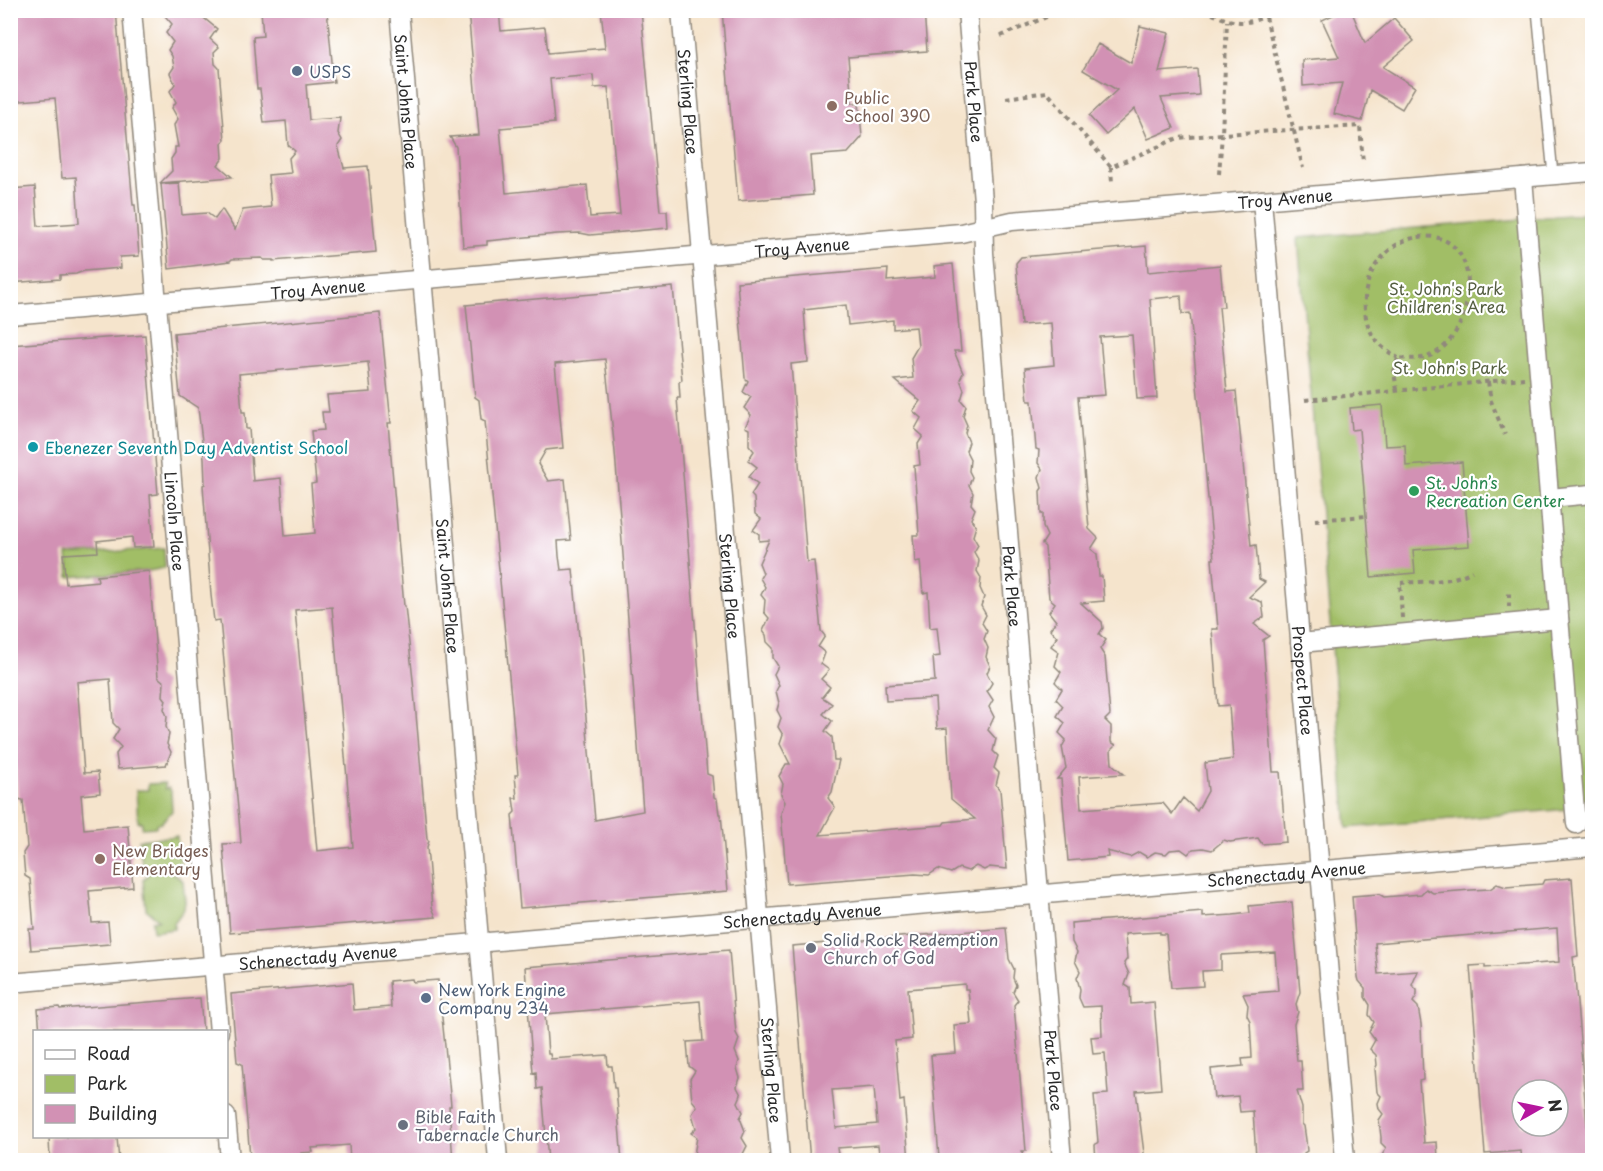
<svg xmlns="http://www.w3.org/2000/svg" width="1603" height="1171" font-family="'Playpen Sans',sans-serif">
  <rect width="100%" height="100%" fill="#fff"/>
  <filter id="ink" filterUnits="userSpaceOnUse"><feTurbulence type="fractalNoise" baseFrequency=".0167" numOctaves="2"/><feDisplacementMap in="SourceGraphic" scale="12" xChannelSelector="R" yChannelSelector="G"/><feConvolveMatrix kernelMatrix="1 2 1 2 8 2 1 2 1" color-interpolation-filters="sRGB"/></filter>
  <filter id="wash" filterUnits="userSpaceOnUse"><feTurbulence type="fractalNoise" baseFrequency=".008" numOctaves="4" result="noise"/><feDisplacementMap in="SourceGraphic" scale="24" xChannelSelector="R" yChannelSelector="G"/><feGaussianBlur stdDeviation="1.35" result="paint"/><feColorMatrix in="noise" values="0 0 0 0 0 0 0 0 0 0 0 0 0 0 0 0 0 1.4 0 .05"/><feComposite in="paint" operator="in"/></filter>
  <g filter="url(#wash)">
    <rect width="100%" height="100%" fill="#f5e4cc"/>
    <path fill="#a1be66" stroke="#667448" stroke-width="1.5" d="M1592,213V807L1347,828L1298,238Z
      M164,548L165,568L149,571L69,577L67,555Z
      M165,783V789L169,788L171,791L172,811L161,823L156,824V827L142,828V822H138L136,790H148V784Z
      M177,836L181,869L171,871L183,881L185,901L184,909L174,923V929L153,932L152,921L159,920L146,909L143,880L151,871L143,872L139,840Z"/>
    <g id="blocks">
      <path fill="#d291b4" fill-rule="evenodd" d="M20,10H116L133,205H135L139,256L120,257L121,268L84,271L76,274L60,275V279L10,283V189L35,187L38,226L79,223L76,177L62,178L55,98L10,102V14L20,13Z
        M160,10H194L217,29L210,39L219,47L214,52L215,64L219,68L225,140L222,143L223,158L218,165L232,177L160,183L172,171L171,159L175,153V147H178L174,125L178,119L172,108L176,102L170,91L175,84L170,73L174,67L172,56L168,50L173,42L166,33L172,24Z
        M261,10H327L334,82L306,85L309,120L340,118L338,133L342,140L338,146L344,168L368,166L376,252L273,261V260H264L262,258L232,259L230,261L169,269L161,184L179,183L182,215L207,213L215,219L222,209L235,230L243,210L271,207L268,175L291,173L289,158L295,151L288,145L286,121L264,123L260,89H257L253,37L263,36Z
        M468,10H499L501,31L545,27L548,53L605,48L601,10H641L660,211H667L668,228L590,235L580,233L557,234L487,241V245L463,247L456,147L450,137L479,135ZM593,75L594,88L608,87L620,215L590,217L587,185L506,193L500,128L554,123L550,79Z
        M722,10H924L927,51L848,57L852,103H859L862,137L848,153L810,156L813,195L738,201Z
        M1344,10H1351L1365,43L1394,18L1414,41L1383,67L1415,87L1402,109L1370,90L1362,121L1334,114L1342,83L1303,86L1302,60L1339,57L1322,20Z
        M1140,26L1169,33L1159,72L1197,69L1199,95L1161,98L1174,128L1148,139L1135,109L1106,135L1089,116L1117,90L1083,70L1098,44L1131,63Z
        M1146,246L1148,272L1220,265L1224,307H1219L1227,392L1236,391L1251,546L1256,545L1259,579L1265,582L1249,597L1262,602L1264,617L1254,624L1269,636L1263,640L1273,772H1280L1286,842L1262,844L1258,838L1230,842L1224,840L1212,850L1203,848L1193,849L1188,854L1181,849L1170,850L1166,854L1155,852L1147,857L1139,852L1130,857L1107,851L1108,857L1068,861L1061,779H1057L1066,768L1062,747L1066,740L1059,733L1065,723L1057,716L1063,706L1056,699L1062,689L1055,682L1061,672L1055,666L1059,652L1051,646L1057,637L1050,629L1056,621L1049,612L1055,603L1049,598L1045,547L1042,544L1047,536L1043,527V514H1041L1040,491L1042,488L1039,477L1042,469L1038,463L1039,450L1036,449L1032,401H1028L1025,368L1054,365L1051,323L1021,325L1016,263L1021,257ZM1181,296L1182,314L1190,313L1214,559H1212L1218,629H1212L1218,706L1229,705L1233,759L1205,763L1208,791L1197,811L1183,798L1172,814L1163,803L1081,809L1079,777L1124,774L1112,764L1111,750L1116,745L1111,742V726L1105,720L1110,715L1105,657L1100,649L1106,640L1099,634L1103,628L1102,622L1081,603L1104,601L1102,576H1099L1097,554L1091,549L1098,538L1089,529L1078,397L1105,395L1100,337L1132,335L1137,399L1157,398L1150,299Z
        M953,264L961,351H954L963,373L960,379L964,390L961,400L966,406L963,416L967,425L965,433L969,442L966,451L970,459L969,471L972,477L969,485L973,493L971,504L975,509L971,519L976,526L973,536L978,545L974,552L979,561L977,571L981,578L980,588L984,597L981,606L986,615L982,623L987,631L984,639L988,648L986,657L990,666L987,673L992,683L987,691L993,700L989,707L994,717L988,730L996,739L993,751L998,756L994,768L999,773L996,785L1000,790L1007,869L990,867L984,870L976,866L968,871L959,868L951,873L938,869L929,875L915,874L787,884L781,813L785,802L781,794L783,784L779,776L786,764H790L780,744L783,735L778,727L781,718L777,710L779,703L776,691L779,685L774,674L778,666L773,658V648L767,642L766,635L763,631L769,618L764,612L765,600L761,595L765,587L760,578L763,573L759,563L769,540L759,541V534L753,530L761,519L755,514L754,498L751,495L758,484L749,477L757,467L748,460L754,451L749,445V429L745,427L751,415L744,408L751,397L743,392L748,381L745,378L737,282L888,269L887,281L935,277L934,266ZM846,305L848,325L893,320V329L916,327L918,346L911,358L913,378L895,380L920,401L913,411L921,418L915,429L923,436L918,444L920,465L914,466L919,535H913L915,562L920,561L923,593L928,592L930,628L937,627L940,656L933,657L935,681L885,685L886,701L935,698L937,729L947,728L951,799L975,819L945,822L943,825L820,835L835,807L828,798L832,792L839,760H834L832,737L825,731L832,721L823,714L832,704L822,697L830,687L821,679L829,670L821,664L825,653L818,647L825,636L821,631L814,561L807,562L791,364L808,362L804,310Z
        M673,287L682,380L679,382L680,398H677L707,774L712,776L714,797L717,799L719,814H721L728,891L520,908L512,815L515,812L513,798H517L515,775H518L512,708L485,421L481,419L479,400L475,397L466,305ZM605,359L615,452L643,811L595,820L573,569L561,570L559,556L558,541L571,540L565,479L548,481L538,464L546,450L563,448L555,364Z
        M380,313L391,423H388L404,606H405L413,680L427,839L429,841L427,847L432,907L436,917L230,933L223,844L241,843L239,819L220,620L214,621L211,595L203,485L205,484L204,458L199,416L198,408L180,396L174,333ZM368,362L371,392L327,395L329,412H322L324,430L311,431L316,483L311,484L315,533L285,536L281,478L253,481L249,429H246L245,412H242L239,374ZM332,607L353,847L317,851L295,610Z
        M145,335L158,494L150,495L154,547L133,548L132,537L97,541L98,552L63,554L66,584L98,581L97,576L149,571L158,677L164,682L163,696L166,700L164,709L167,716L166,727L169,734L167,744L171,752L166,765L118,769L116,754L121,747L113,739L119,729L113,723L110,679L77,682L84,773L98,772L100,793L81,795L84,829L128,825L133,887L89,891L92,923L108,922L110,944L31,950L29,929H34L30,879L25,876L23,853L27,847L23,800L18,799L10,706V345Z
        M1382,405L1385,446L1405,445L1406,466L1462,462L1469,546L1413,550L1415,573L1371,577L1359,429L1352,430L1350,408Z
        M1572,878L1578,956L1573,957L1575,978L1587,1126H1592L1593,1161H1522L1521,1151L1485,1154L1470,966L1485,965V968L1559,962L1557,928L1375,943L1378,974L1418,971L1412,985L1417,990V995L1413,1002L1418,1007L1421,1024L1423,1080L1419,1081L1424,1143L1437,1142L1438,1159L1379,1161L1386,1148L1381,1143V1137L1379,1120L1383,1114L1379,1109L1378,1103L1381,1096L1377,1092L1375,1069L1377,1065L1376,1055L1370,1049L1375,1040L1369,1032L1374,1022L1369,1015L1370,1005L1365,997V988L1359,981L1358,977L1352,896L1379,894L1384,897L1421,894L1426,889L1433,893L1471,890L1490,889L1497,884L1506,887L1542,884L1544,880ZM1522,1090H1558V1126H1522Z
        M1292,902L1300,992L1296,1004L1298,1012L1294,1024L1297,1061H1301L1303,1091H1297L1302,1108V1124L1304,1126L1306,1140L1307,1151L1304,1153V1161H1270L1269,1156L1256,1157L1253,1111L1240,1112L1238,1096L1214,1098L1211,1069L1243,1066L1242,1059L1252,1058L1250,1021L1247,1015L1248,1005L1243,994L1278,991L1275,952L1221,955V970L1202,971L1203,986L1171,988L1166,934H1160V932L1125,934L1127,959L1124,963L1129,974L1125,985L1130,988L1131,1004L1154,1002L1161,1089L1136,1091L1145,1161H1096L1095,1145L1098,1142L1094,1095L1108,1094L1105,1053L1093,1054L1091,1037L1102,1036L1101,1006L1083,1007L1079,998L1080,989L1077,978L1080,971L1075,961L1077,952L1072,942L1071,923L1203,912V917L1233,915L1250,913L1249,906Z
        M1006,928L1009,959L1014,969L1013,978L1016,985L1013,992L1018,1000L1014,1005L1026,1151H1022L1023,1161H988V1154L939,1158L931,1055L956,1053L954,1025L971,1024L968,989H965V984L908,989L912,1039L895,1041L900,1101L904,1100L909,1161H880L878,1145L837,1148L839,1161H810L792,946ZM874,1087L877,1124L836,1128L832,1090Z
        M729,950L736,1033L739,1039L735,1051L739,1061L737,1068L740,1078L737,1087L741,1095L738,1102L743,1112L740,1118L745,1131L742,1138L747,1146L743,1154L744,1161H693L697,1137L691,1133L696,1128L692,1114L697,1106L692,1100L690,1079L695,1071L689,1066L687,1042L703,1041L700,1001L545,1014L548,1054H550L551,1059L607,1055L608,1066H612L614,1088H616L622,1161H548L542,1088L537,1089L536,1072L533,1073L525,967Z
        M412,979L413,982L438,980L449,1084L451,1106H449L453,1161H350L349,1145L312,1148L313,1152L301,1153V1161H255V1157H250L242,1064L237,1062L231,994L352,983L354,1010L391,1007L389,981Z
        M200,998L203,1032H40L38,1009L59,1007L60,1009Z
        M49,1137H117L119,1161H50Z"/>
    </g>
  </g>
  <g filter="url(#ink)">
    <use href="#blocks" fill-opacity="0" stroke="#90887c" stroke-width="1.5"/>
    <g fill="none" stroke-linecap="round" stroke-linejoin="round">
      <defs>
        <path id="lane" d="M1537,10L1553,175"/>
        <g id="street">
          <path id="s1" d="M132,10L219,1032"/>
          <path id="s2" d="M399,10L498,1160"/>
          <path id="s3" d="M681,10L780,1160"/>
          <path id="s4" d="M967,10L983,201L984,253L1062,1160"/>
          <path d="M1523,178L1576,824"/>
          <path id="s5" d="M1262,200L1345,1160"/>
          <path id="s6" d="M10,315L961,233L1012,221L1592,172"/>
          <path d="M1550,498L1592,494"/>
          <path d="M1300,643L1559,619"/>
          <path id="s7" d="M10,983L1592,847"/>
          <path d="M226,1116L230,1160"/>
        </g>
      </defs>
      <use href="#lane" stroke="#90887c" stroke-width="12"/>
      <use href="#street" stroke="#90887c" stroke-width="21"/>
      <path stroke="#90887c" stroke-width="4" stroke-dasharray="4.5 4.5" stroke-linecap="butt" d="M1204,10C1233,24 1248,28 1277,10
        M1266,17L1303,168
        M1001,36L1063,10
        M1006,98L1047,92L1111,167L1178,138L1222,134L1227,21
        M1111,167L1112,184
        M1219,174L1222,134L1360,126L1363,163
        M1488,382L1491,401L1505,435
        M1397,390L1394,372L1398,358C1410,359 1423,360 1434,354C1480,327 1484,228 1418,237C1402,240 1390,247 1380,260C1363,278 1359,316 1374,337C1380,347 1389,352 1398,358
        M1305,400L1524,378
        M1315,520L1366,516
        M1509,607V590
        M1402,618L1400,583C1424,581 1450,583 1472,571"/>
      <use href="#lane" stroke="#fff" stroke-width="9"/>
      <use href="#street" stroke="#fff" stroke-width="18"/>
    </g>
  </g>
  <g fill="#5c6f8a" stroke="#fff" stroke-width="2">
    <circle cx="297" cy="71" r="6"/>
    <circle cx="426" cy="998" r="6"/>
  </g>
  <g fill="#8d6e63" stroke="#fff" stroke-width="2">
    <circle cx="832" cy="106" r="6"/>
    <circle cx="100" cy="859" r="6"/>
  </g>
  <circle fill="#0f9aa8" stroke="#fff" stroke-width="2" cx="33" cy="447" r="6"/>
  <circle fill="#2e9e5b" stroke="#fff" stroke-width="2" cx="1414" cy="491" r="6"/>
  <g fill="#6b7280" stroke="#fff" stroke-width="2">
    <circle cx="811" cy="948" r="6"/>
    <circle cx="403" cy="1125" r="6"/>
  </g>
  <g text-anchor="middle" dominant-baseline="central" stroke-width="4.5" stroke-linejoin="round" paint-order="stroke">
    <g font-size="16" fill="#4e5e75" stroke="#fff" text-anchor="start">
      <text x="309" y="71">USPS</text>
      <text x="438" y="989">New York Engine<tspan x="438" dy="18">Company 234</tspan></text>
    </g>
    <g font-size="16" fill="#785e54" stroke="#fff" text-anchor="start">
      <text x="844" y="97">Public<tspan x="844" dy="18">School 390</tspan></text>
      <text x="112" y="850">New Bridges<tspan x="112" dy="18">Elementary</tspan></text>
    </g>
    <g font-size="16" fill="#2b2b2b" stroke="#fff">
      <text stroke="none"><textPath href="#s2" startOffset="92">Saint Johns Place</textPath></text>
      <text stroke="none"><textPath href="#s3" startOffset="92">Sterling Place</textPath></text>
      <text stroke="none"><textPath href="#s4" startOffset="92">Park Place</textPath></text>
      <text stroke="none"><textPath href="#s6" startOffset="1281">Troy Avenue</textPath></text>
      <text stroke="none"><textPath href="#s6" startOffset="795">Troy Avenue</textPath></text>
      <text stroke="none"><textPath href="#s6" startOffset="309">Troy Avenue</textPath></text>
      <text stroke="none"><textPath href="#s1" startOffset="513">Lincoln Place</textPath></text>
      <text stroke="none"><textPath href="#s2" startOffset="578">Saint Johns Place</textPath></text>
      <text stroke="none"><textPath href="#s3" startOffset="578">Sterling Place</textPath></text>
      <text stroke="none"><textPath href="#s4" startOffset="578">Park Place</textPath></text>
      <text stroke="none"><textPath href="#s5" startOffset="482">Prospect Place</textPath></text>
      <text stroke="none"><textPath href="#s7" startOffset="1281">Schenectady Avenue</textPath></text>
      <text stroke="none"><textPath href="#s7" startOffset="795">Schenectady Avenue</textPath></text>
      <text stroke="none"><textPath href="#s7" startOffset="309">Schenectady Avenue</textPath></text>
      <text stroke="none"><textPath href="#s3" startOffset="1064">Sterling Place</textPath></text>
      <text stroke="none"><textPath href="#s4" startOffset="1064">Park Place</textPath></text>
    </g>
    <g font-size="16" fill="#545e40" stroke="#fff">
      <text x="1446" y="288">St. John's Park<tspan x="1446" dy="18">Children's Area</tspan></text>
      <text x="1450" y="367">St. John's Park</text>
    </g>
    <g font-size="16" fill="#0d838f" stroke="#fff" text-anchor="start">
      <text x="45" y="447">Ebenezer Seventh Day Adventist School</text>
    </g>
    <g font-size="16" fill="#27864d" stroke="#fff" text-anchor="start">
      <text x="1426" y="482">St. John’s<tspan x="1426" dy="18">Recreation Center</tspan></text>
    </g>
    <g font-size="16" fill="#5b616d" stroke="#fff" text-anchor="start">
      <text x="823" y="939">Solid Rock Redemption<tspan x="823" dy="18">Church of God</tspan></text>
      <text x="415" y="1116">Bible Faith<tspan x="415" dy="18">Tabernacle Church</tspan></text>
    </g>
  </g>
  <rect width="1603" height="1171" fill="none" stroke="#fff" stroke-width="36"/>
  <rect x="33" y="1030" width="195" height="108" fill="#ffffff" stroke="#aaaaaa" stroke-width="1.5"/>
  <rect x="45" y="1050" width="30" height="9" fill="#ffffff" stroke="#aaaaaa" stroke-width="1.5"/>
  <text x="87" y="1060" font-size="18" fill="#2b2b2b">Road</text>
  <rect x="45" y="1075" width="30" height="18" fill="#a1be66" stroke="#aaaaaa" stroke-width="1.5"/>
  <text x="87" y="1090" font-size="18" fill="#2b2b2b">Park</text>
  <rect x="45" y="1105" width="30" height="18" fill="#d291b4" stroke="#aaaaaa" stroke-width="1.5"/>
  <text x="87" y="1120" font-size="18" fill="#2b2b2b">Building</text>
  <g transform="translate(1540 1108) rotate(81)"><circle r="28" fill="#ffffff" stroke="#aaaaaa" stroke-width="1.5"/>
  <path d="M0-4.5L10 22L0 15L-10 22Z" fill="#b5179e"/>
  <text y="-9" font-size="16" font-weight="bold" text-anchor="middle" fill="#2b2b2b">N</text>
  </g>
</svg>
